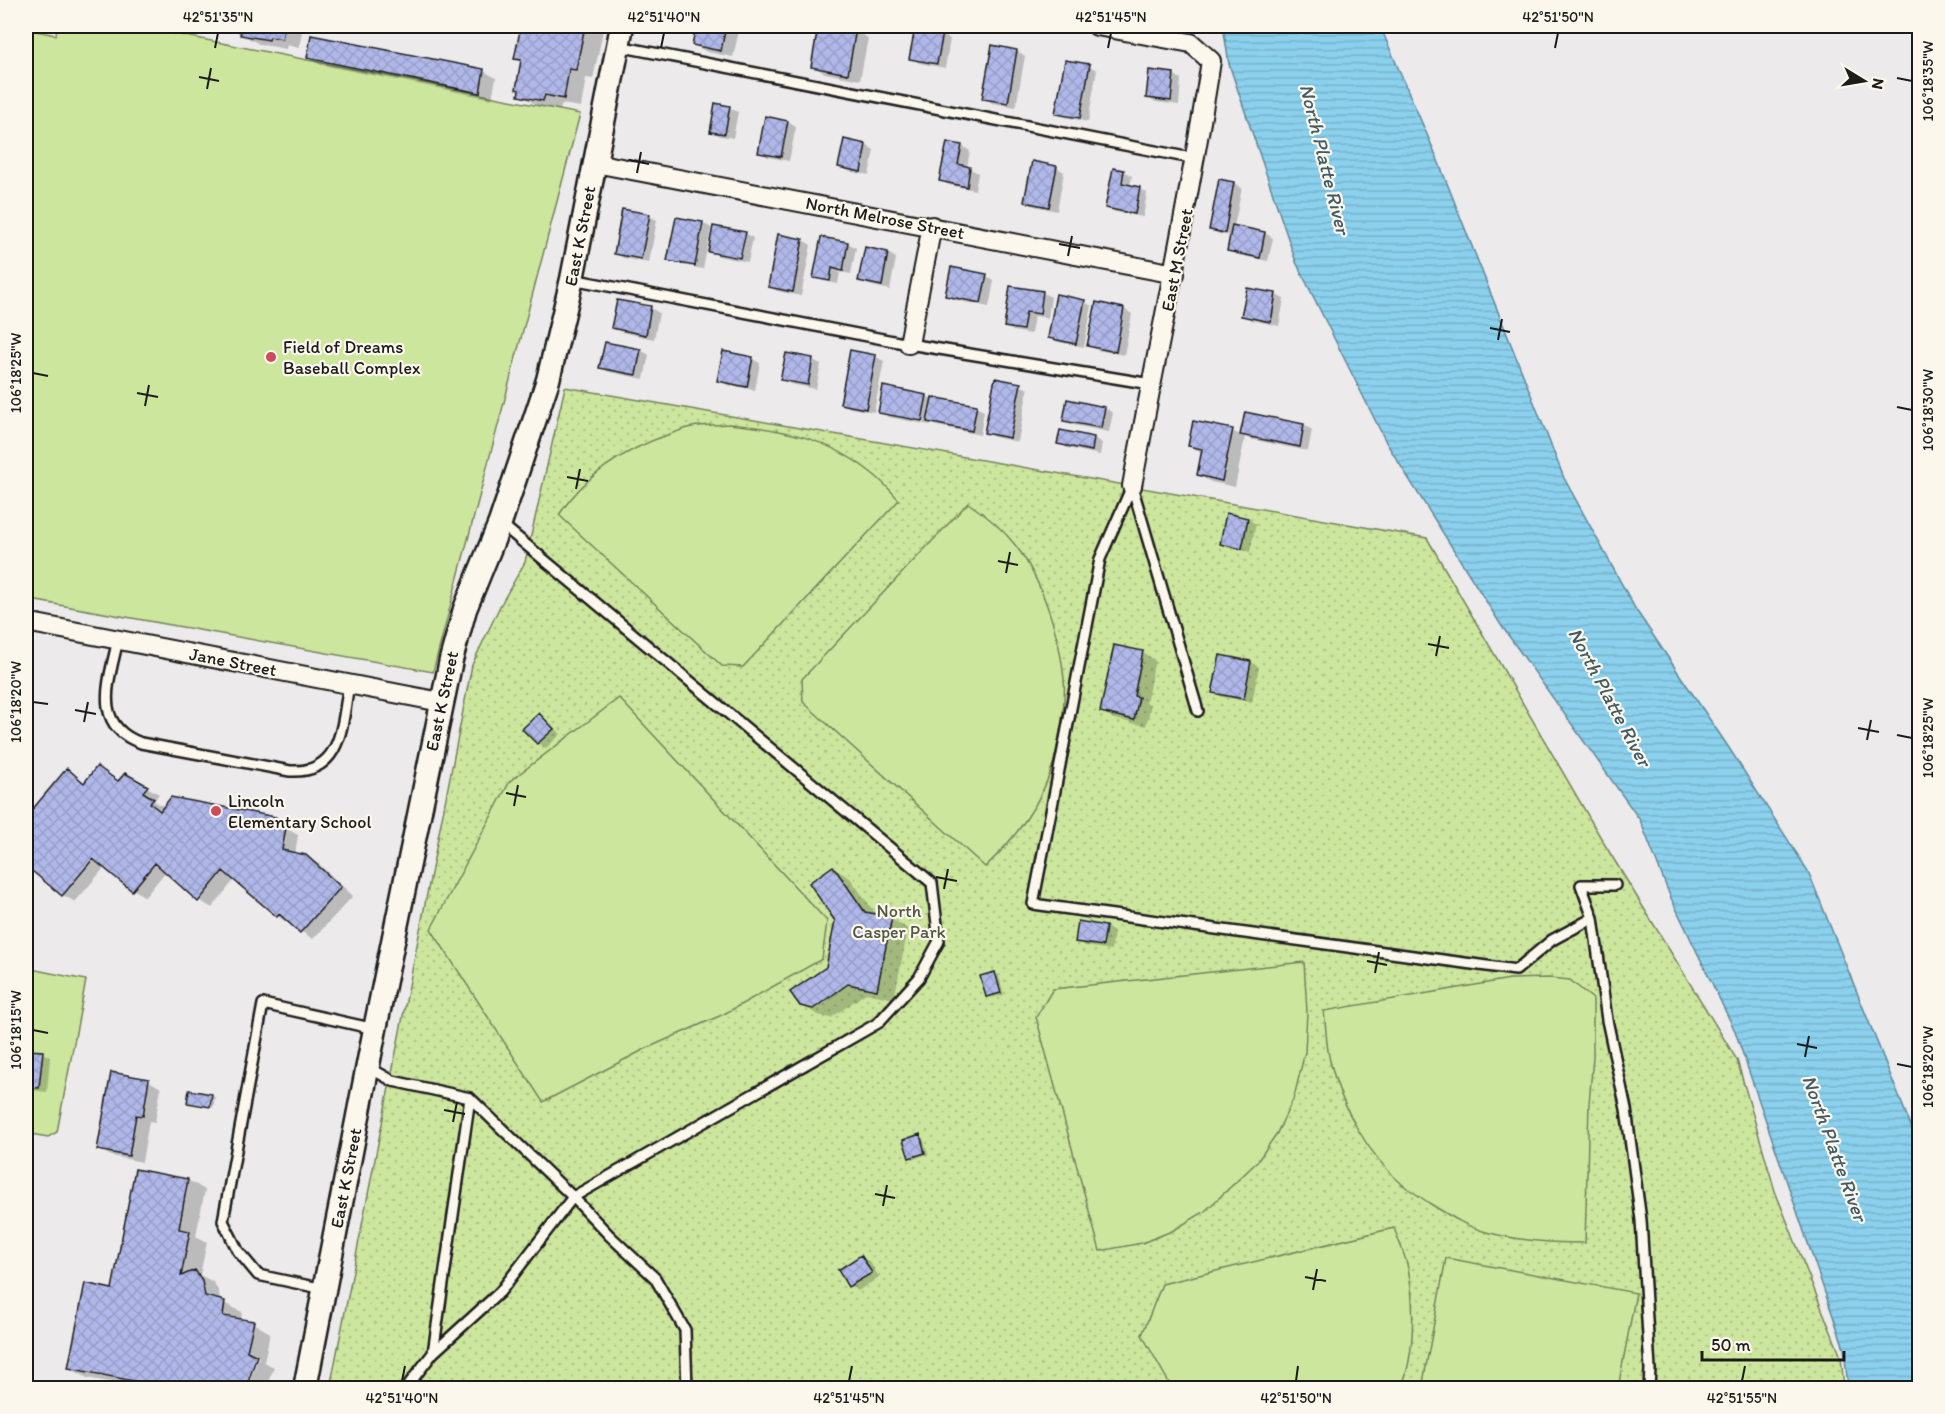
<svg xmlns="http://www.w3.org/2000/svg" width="1945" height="1414" font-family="Itim,sans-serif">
  <defs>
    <pattern id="grass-dots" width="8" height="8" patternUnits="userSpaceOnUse" patternTransform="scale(1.5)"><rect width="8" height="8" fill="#cce69d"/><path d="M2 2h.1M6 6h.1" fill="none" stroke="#afc587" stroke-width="1.8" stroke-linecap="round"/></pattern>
    <pattern id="water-rules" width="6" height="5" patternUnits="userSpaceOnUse" patternTransform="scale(1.5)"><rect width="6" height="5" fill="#8bd0ed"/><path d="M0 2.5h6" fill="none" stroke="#77b2cb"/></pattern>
    <pattern id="building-cross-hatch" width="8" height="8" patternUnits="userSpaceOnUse" patternTransform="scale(1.5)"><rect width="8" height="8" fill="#b0b8e9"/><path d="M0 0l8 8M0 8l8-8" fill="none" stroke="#979ec7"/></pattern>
  </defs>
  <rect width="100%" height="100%" fill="#eceaeb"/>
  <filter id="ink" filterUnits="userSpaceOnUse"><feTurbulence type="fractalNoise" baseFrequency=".0167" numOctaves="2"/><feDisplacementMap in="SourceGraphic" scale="12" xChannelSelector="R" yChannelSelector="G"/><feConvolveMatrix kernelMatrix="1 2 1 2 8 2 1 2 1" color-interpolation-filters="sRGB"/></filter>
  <g filter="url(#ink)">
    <path fill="url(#grass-dots)" stroke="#74815c" stroke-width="1.5" d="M565,387L1427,538L1605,845L1737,1060L1775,1191L1841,1357L1844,1388H330L472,665L500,606L525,562Z"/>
    <path fill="#cce69d" stroke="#74815c" stroke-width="1.5" d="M57,26H136L580,114L433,672L26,599V29L56,35Z
      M729,424C784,429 828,438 873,474C882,481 891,491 899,500L743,667L722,666L559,515C585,475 626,449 670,434C677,432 685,428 692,427C704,425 717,425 729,424Z
      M968,503C986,515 1003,529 1016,546C1042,580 1060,636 1064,679C1066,701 1060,738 1054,761C1043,801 1015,839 985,867L803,702L802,679Z
      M619,698L827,921L822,959L724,1014L645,1049L543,1102L431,929L510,781Z
      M1304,962L1307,1012L1305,1052L1294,1097L1277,1133L1257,1162L1204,1212L1172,1231L1142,1243L1100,1251L1036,1017L1053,989Z
      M26,968L86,980L57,1132L48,1137L26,1133Z
      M1550,978L1570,980L1593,999V1057L1589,1104L1585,1243C1551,1243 1519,1241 1486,1232C1465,1226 1447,1214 1429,1203C1421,1197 1411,1191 1403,1185C1367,1154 1341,1106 1330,1061C1326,1045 1326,1027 1324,1011L1510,979Z
      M1394,1228C1399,1241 1405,1255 1408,1268C1415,1303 1415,1356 1401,1388H1172L1142,1335L1162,1284Z
      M1446,1258L1636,1293L1618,1388H1422Z"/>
    <path fill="url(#water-rules)" stroke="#5f8899" stroke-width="1.5" d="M1223,26H1380L1435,153L1564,478L1636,610L1729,748L1808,871L1919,1146V1388H1848L1844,1348L1735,1031L1670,896L1640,820L1501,625L1387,444L1296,262L1229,64Z"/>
    <path fill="#0003" d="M233,26H303L299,48L287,45L286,49L259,44L232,29Z
      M522,26H604L593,79L586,78L581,107L562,104L560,110L537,105L520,95L523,62L516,58Z
      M656,26H687L685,34L663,30Z
      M698,26H740L733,57L707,52L694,45Z
      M820,26L855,31L868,38L860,80L825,73L812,66Z
      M942,35L950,39L945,68L919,63L910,58Z
      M1017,51L1025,56L1016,107L992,103L984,98Z
      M308,58L484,71L496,78L492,99L321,65Z
      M1089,66L1097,70L1088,122L1065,117L1056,113Z
      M1173,74L1181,79L1179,105L1156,102L1148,98Z
      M716,105L730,108L738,112L733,138L720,136L712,131Z
      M767,118L788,122L796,127L789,161L768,157L760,152Z
      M866,145L874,150L869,175L848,171L840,167Z
      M962,146L970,151L967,167L978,173L975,190L949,185L941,181Z
      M1056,167L1064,172L1057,211L1034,206L1026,202Z
      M1124,171L1132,176L1130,186L1139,188L1147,193L1143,217L1115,212L1107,207Z
      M1220,181L1234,183L1242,188L1234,227L1265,233L1273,238L1268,261L1237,255L1228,250L1231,236L1219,234L1211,229Z
      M649,216L657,220L649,263L623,258L615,253Z
      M703,223L711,228L703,269L677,264L669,260Z
      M745,233L753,238L748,262L718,256L710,251Z
      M822,238L848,243L856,248L851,274L840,272L838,284L823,281L815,277Z
      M803,240L811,245L801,296L777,291L769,286Z
      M866,249L888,253L896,258L890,290L868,285L860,281Z
      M986,276L994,281L989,307L955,300L947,295Z
      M1012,288L1043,293L1051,297L1048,318L1034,316L1031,334L1013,331L1005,326Z
      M1276,295L1284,299L1279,326L1251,320L1243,316Z
      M618,301L651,308L659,313L654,339L621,332L613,328Z
      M1084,302L1092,306L1084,347L1058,342L1049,338Z
      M1097,304L1124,309L1132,314L1124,355L1097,350L1089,345Z
      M641,350L649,355L644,379L609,372L601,367Z
      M851,352L876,357L884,361L874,412L850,408L841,403Z
      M787,355L813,360L821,364L816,389L790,384L782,379Z
      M752,359L760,363L755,390L727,385L719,380Z
      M1020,385L1028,389L1018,442L994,437L986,433Z
      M884,388L927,396L933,400L976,407L984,411L980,435L937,426L931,423L930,425L888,417L880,412Z
      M1068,401L1105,408L1113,413L1109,432L1073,425L1065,420Z
      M1246,414L1304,425L1312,430L1308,451L1250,439L1245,437L1235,487L1211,482L1198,475L1203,453L1189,445L1232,431L1242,436Z
      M1061,432L1094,438L1102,443L1100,455L1067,448L1059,443Z
      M1248,519L1256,524L1250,552L1229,548L1221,544Z
      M1143,653L1155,660L1146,703L1151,705L1146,726L1114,719L1101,711Z
      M1251,662L1259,667L1252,702L1222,697L1214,692Z
      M539,715L547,720L561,734L546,748L538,743Z
      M97,768L119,782L126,775L159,794L154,801L165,807L275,818L288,826L287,829L298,835L295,854L306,856L319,864L353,896L313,939L277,916L235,879L212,908L199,900L166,871L145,897L133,889L105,867L75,902L63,895L26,864V819L67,770L86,783Z
      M833,868L850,878L877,916L891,919L908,929L894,999L866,993L831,1018L818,1015L801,1005L827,968L837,920Z
      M1106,927L1114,932L1111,950L1085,946L1077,941Z
      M995,974L999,976L1004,995L991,998L987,996Z
      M26,1051L42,1053L50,1057L47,1092L26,1090Z
      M112,1074L149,1081L161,1088L155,1122L149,1121L142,1162L111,1156L98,1149Z
      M191,1091L215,1097L213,1108L189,1102Z
      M919,1136L923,1138L928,1154L914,1159L910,1157Z
      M188,1180L205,1190L196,1236L207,1242L200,1275L213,1282L219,1292L220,1301L242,1312L241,1321L253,1323L270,1333L264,1362L274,1367L266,1388H247L259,1356H256L244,1388H141L87,1378L70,1368L114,1291Z
      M861,1257L870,1262L879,1277L858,1291L850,1286L840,1271Z"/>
    <path fill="url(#building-cross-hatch)" stroke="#1c1c1c" stroke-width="1.5" d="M231,26H285L282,39L270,37L269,40L240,35L241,31L231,29Z
      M521,26H585L576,70L569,69L564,99L545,95L543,101L518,96L519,90L516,89L521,60L514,59Z
      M696,26H726L721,51L692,45Z
      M818,26H836L856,29L848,74L811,67Z
      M915,28L943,33L937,64L909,59Z
      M311,35L484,69L480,93L307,58Z
      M992,45L1017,50L1008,103L982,99Z
      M1065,60L1090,64L1080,118L1055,114Z
      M1149,70L1174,73L1171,101L1146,98Z
      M715,103L730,106L725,134L710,132Z
      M765,116L788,121L781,157L758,153Z
      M844,139L866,144L861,172L838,167Z
      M947,142L962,145L958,164L970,167L967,187L939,181Z
      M1032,161L1057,166L1049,207L1024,202Z
      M1113,168L1124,170L1122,183L1140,187L1135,214L1105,208Z
      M1219,179L1234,182L1225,233L1209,230Z
      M622,209L650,214L641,259L614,254Z
      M676,217L703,222L695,266L667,261Z
      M1232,225L1265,232L1260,258L1227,251Z
      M713,226L746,232L740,258L708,252Z
      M778,234L803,239L793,292L768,287Z
      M821,237L848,242L843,271L832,268L830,281L813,278Z
      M865,247L888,252L882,286L858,281Z
      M951,267L987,274L981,303L945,296Z
      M1010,286L1043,291L1040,314L1026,312L1023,330L1004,327Z
      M1247,288L1276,293L1271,322L1241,316Z
      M1056,294L1085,300L1076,344L1048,338Z
      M617,300L651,306L646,335L611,328Z
      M1096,302L1124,308L1116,352L1087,346Z
      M605,342L641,349L636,375L599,368Z
      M850,350L876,355L866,409L840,404Z
      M723,351L753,357L747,387L717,381Z
      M786,353L813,358L808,385L780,380Z
      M995,378L1021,383L1010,438L984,433Z
      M883,386L927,395L922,421L878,413Z
      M932,397L977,405L972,431L927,422Z
      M1067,399L1105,407L1101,428L1063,421Z
      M1245,412L1304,424L1300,447L1240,435Z
      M1193,421L1233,429L1222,481L1197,475L1202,449L1188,446Z
      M1060,430L1094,437L1092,451L1057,444Z
      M1226,513L1248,518L1242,549L1220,544Z
      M1114,645L1143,651L1134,696L1139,697L1134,720L1100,712Z
      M1220,655L1251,661L1244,699L1212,693Z
      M539,713L554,729L537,744L522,729Z
      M97,766L118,781L125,773L148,786L143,792L154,799L150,803L160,811L171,797L276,817L274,825L286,827L282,850L306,855L341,887L300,933L279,914L277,917L223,871L198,902L155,863L132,891L93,859L62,896L26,866V817L67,768L84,783Z
      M833,866L865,912L892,917L877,990L848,984L813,1009L800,1006L790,992L826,967L835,921L809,883Z
      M1078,921L1106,926L1103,946L1075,942Z
      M995,972L1001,993L986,997L980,976Z
      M26,1050L43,1051L39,1088L26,1087Z
      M111,1072L149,1079L143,1116L136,1115L129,1156L97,1150Z
      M189,1090L212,1094L210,1107L187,1103Z
      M920,1134L925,1153L909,1158L903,1140Z
      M135,1169L188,1179L179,1229L190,1231L181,1276L195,1270L202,1281L205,1296L225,1301L223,1316L254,1321L247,1351L257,1356L246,1388H201L187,1383L184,1388H168L68,1368L85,1283L112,1289Z
      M861,1255L872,1273L848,1287L838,1270Z"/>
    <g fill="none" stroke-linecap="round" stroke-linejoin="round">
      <defs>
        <path id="service" d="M618,46L1196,159
          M572,279L909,344L1151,384
          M1132,486L1100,559L1033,904L1516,970L1552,940L1593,918L1581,885H1615
          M1132,486L1198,711
          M500,523L932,883L939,941L919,978L878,1023L573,1197L610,1236L655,1278L685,1330L687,1388
          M118,639C110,679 90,725 141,743L290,771C343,774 342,723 349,684
          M1593,918L1607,1020L1626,1109L1641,1220L1650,1369L1649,1388
          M368,1067L393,1081L470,1098L573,1197L500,1292L433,1353
          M324,1289L258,1275L238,1251L223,1221L263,1004L375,1029
          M406,1388L433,1353L470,1098"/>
        <path id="minor" d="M1097,26L1191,43L1211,61C1189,204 1158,344 1132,486
          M595,163L1175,274
          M909,344L932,226
          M26,622L441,702"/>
        <path id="tertiary" d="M305,1388L375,1029L451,660L465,609L500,523L548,380L572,279L622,26"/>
      </defs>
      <use href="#service" stroke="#1c1c1c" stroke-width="14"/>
      <use href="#minor" stroke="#1c1c1c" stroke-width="22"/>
      <use href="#tertiary" stroke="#1c1c1c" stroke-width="27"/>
      <use href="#service" stroke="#fbf7ec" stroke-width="9"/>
      <use href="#minor" stroke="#fbf7ec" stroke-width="18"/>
      <use href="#tertiary" stroke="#fbf7ec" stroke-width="22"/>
    </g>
  </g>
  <path fill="none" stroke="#1c1c1c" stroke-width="2" d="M215,48L218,33M661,48L664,33M1108,48L1111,33M1555,48L1558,33M199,77L219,81M1897,78L1912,81M207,89L211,68M629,160L649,164M637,173L641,152M1059,244L1080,248M1068,256L1072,236M1490,328L1510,332M1498,340L1502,319M33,373L48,376M137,393L158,397M145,406L149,385M1897,407L1912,410M567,477L588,481M576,489L580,469M998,561L1018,565M1006,573L1010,552M1428,644L1449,648M1436,656L1440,636M33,702L48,704M75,710L96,714M84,722L88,702M1858,728L1879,732M1897,735L1912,738M1867,740L1871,720M506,793L526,797M514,806L518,785M936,877L957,881M944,889L948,869M1367,961L1387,965M1375,973L1379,952M33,1030L48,1033M1797,1044L1817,1048M1805,1057L1809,1036M1897,1064L1912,1067M444,1110L465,1114M453,1122L457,1102M875,1194L895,1198M883,1206L887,1185M1305,1277L1326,1281M1313,1290L1317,1269M402,1381L405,1366M849,1381L852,1366M1296,1381L1298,1366M1742,1381L1745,1366"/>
  <g fill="#d1495b" stroke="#fbf7ec" stroke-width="2">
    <circle cx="271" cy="357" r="6"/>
    <circle cx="216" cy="811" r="6"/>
  </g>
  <g text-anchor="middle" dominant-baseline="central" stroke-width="4.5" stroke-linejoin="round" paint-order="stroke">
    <g font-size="18" fill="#1c1c1c" stroke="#fbf7ec">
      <text transform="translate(885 218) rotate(11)">North Melrose Street</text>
      <text transform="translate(580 236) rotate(-79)">East K Street</text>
      <text transform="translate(1177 260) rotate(-79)">East M Street</text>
      <text transform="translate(233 662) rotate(11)">Jane Street</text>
      <text transform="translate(442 701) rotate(-78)">East K Street</text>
      <text transform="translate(346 1178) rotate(-79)">East K Street</text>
    </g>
    <g font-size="18" fill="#1c1c1c" stroke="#fbf7ec" text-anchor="start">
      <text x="283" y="347">Field of Dreams<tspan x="283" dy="21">Baseball Complex</tspan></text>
      <text x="228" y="801">Lincoln<tspan x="228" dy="21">Elementary School</tspan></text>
    </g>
    <g font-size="18" fill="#515943" stroke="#fbf7ec">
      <text x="899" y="911">North<tspan x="899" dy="21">Casper Park</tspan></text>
    </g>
    <g font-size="20" font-style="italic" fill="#435b65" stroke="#fbf7ec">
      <text transform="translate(1325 159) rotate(76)">North Platte River</text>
      <text transform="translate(1610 697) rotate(62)">North Platte River</text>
      <text transform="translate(1835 1148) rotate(70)">North Platte River</text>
    </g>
  </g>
  <rect width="1945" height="1414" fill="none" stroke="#fbf7ec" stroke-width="66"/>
  <g transform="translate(1864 81) rotate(101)" stroke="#fbf7ec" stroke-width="4.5" paint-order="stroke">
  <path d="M0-4.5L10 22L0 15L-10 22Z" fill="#1c1c1c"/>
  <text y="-9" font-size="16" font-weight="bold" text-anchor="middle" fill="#1c1c1c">N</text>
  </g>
  <path d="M1702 1351v9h142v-9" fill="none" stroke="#1c1c1c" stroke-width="3"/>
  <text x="1711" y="1351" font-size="18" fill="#1c1c1c" stroke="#fbf7ec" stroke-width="4.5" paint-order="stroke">50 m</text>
  <rect x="33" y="33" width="1879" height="1348" fill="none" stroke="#1c1c1c" stroke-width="2"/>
  <g font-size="15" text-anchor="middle" fill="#1c1c1c">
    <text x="218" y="22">42°51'35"N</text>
    <text x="664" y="22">42°51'40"N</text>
    <text x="1111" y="22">42°51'45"N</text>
    <text x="1558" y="22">42°51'50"N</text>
    <text transform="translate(1928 81) rotate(-90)" y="5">106°18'35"W</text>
    <text transform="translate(16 373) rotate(-90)" y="5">106°18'25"W</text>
    <text transform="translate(1928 410) rotate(-90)" y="5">106°18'30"W</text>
    <text transform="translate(16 702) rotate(-90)" y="5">106°18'20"W</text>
    <text transform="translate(1928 738) rotate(-90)" y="5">106°18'25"W</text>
    <text transform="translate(16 1030) rotate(-90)" y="5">106°18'15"W</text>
    <text transform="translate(1928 1067) rotate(-90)" y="5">106°18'20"W</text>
    <text x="402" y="1403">42°51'40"N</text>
    <text x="849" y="1403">42°51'45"N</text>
    <text x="1296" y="1403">42°51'50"N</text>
    <text x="1742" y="1403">42°51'55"N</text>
  </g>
</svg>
